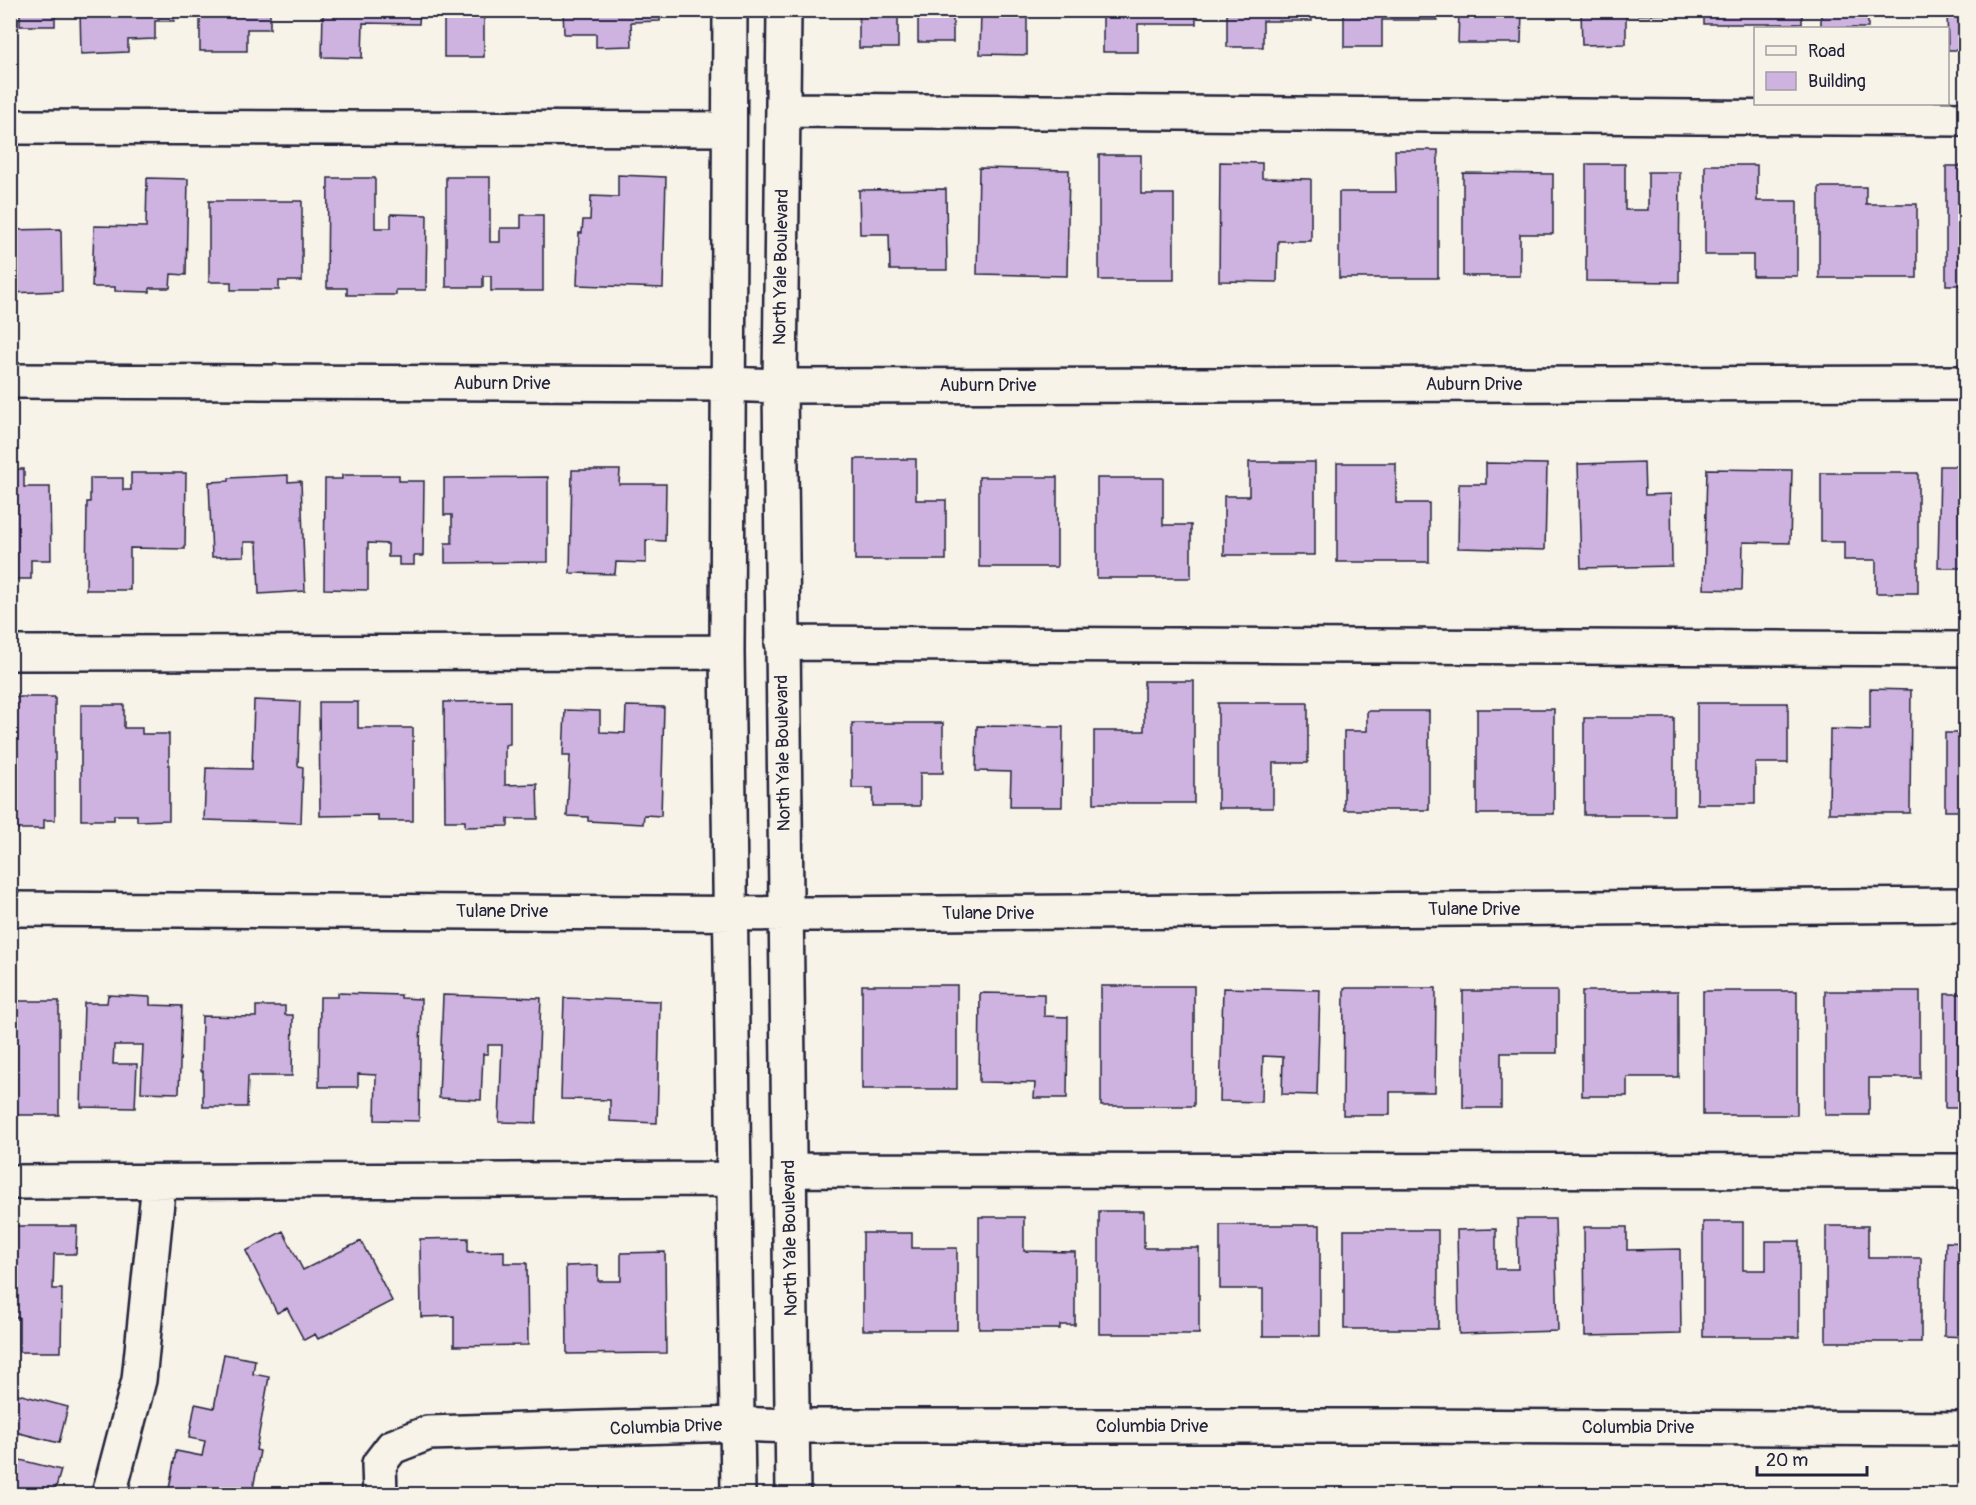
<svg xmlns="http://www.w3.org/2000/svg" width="1976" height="1505" font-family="Pangolin,sans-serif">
  <rect width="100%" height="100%" fill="#f7f3e8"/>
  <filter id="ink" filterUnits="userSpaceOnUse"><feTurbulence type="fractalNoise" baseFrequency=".0167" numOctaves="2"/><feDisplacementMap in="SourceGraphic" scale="12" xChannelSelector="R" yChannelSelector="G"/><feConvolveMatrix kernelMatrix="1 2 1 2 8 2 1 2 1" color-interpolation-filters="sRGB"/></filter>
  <g filter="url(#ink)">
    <path fill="#ceb2e0" stroke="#22223b" stroke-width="1.5" d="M10,10H55V26H20V14H10Z
      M80,10H173L174,21H155V39L128,40V52L81,54Z
      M200,10H270V29H247V51H200Z
      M323,10H420L419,24L363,23L362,58L322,57Z
      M444,10H538L484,11V57H444Z
      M563,10H660V21L631,22L632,46L596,47V34H564Z
      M859,10H898V48H859Z
      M918,10H953V42H918Z
      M981,10H1027V55L980,54Z
      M1103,10H1196V24H1138V52H1103Z
      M1227,10H1312V21H1263V47H1227Z
      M1344,10H1438V20H1382V47H1344Z
      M1459,10H1522L1521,43H1458Z
      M1581,10H1682V14L1626,15V44L1582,45Z
      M1704,10H1802V24H1704Z
      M1821,10H1868V28H1821Z
      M1947,10H1966V50H1948Z
      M1395,150H1438V278H1339V192H1396Z
      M1099,155H1141V194H1174V280H1099Z
      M1220,162L1262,163V178L1311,179V241H1278L1277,282L1219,281Z
      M1586,164H1625V210H1648V172H1680L1679,282L1586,281Z
      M1705,165H1757V201H1797V276H1753V255H1705Z
      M1946,166H1966V285H1946Z
      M979,168L1069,170L1067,276L977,274Z
      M1463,173L1553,174V234H1520V276H1463Z
      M618,175L666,177L663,288L577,285L579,233H582L583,220H590L591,196L618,197Z
      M446,177H490V242H500V228H521V215H543V291H491V276H483V287H446Z
      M147,178L188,179L186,275L171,274L170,288H150V292L115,291V287H92L94,226L146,227Z
      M328,178H375V228H391V214L427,215L426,290H396V295H347V288H327Z
      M1819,187H1866V204H1917V278H1819Z
      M946,189L947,270H890L889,234H860L859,190Z
      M209,201H302V281H279V290H231V282H209Z
      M61,229L62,291L10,293V230Z
      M855,459H916V500H946V560H855Z
      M1249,462H1315V555H1224V496H1249Z
      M1644,462L1645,495L1671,494L1672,566L1581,568L1578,464Z
      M1337,463H1396V503H1429V562H1337Z
      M1486,463L1547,464L1545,550L1458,548L1459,484H1486Z
      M1940,466H1966V568H1938Z
      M10,469H24V487H50L51,560H31V579H10Z
      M1707,469L1792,470L1790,543L1743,542L1742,590L1704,589Z
      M572,470H620L619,484H666L665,541L646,540V563L616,562L615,574L570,573Z
      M131,473H186L185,549L130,548V590H86L87,502H90V478H123V490H131Z
      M1821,473H1918V593H1876V560H1844V542H1821Z
      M288,475V482L301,481L305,591L259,594L257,542H244V556L212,557L209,482L229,481V478Z
      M342,475H399V481H424L423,556H414V565H399V557H388V544L368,543V590L324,589L325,479H342Z
      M548,477V562L445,563V543H452V515H444V478Z
      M979,477H1057V567H979Z
      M1097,478H1163V525H1191V578H1097Z
      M1144,681H1194V803H1094V731H1144Z
      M1870,689L1911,690L1910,813H1829L1830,729L1870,730Z
      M11,697H55V820H44V829H10Z
      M254,700L300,702L298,766L303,767L301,823L204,820L206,768L252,769Z
      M510,701V744L505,745V785L537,784L538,819H508V826L465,827V821H445L444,702Z
      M319,702H358V728H413V821H378V815L320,816Z
      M1218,703H1308V763H1273V808H1218Z
      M1697,703H1788V763H1755V804H1697Z
      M81,705H124V728H142V734H169V820L137,821V815H114V820H81Z
      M626,706L664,707L661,816L644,815L643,824L588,821V817L567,816L570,756H563L565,710L600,711V732L625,733Z
      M1477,709H1554V814H1477Z
      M1367,711H1429V810H1344V731H1367Z
      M1584,718H1674V815H1584Z
      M852,723H943V773H920V806H873V788H852Z
      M977,726L1063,727L1062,807H1010L1011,772L976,771Z
      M1945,733H1966V811H1945Z
      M862,985H957V1089H862Z
      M1101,986H1194V1106H1101Z
      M1223,988L1320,990L1317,1095L1282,1094L1283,1057L1263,1056L1262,1102L1220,1101Z
      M1344,988H1436L1435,1092H1390V1115H1343Z
      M1463,991H1557V1053H1501V1108H1463Z
      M1582,991H1678V1077H1627V1096H1582Z
      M1703,991H1797V1115H1703Z
      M1825,991H1920V1078H1869V1115H1825Z
      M338,993L401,995V998L421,999L419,1121L375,1120L376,1075L358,1074V1087H319L320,997H338Z
      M980,993L1044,994V1016L1068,1017L1067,1098H1034L1035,1083L979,1082Z
      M1945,994H1966V1108H1945Z
      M108,995L150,997V1005L182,1006L179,1093L141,1092L143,1045H114L113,1064H137L135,1108L81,1107L84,1003H107Z
      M443,995L541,998L536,1123L499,1122L502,1045H488V1054H483L481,1100L439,1098Z
      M564,998L660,1001L657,1123L610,1121V1100L561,1099Z
      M10,1001H59V1115H14V1073H10Z
      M256,1006H285V1015H293L292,1076H248L247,1107H203V1071H201L202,1016L256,1017Z
      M1099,1211H1144V1248H1199V1334H1099Z
      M979,1217H1024V1251L1075,1252V1325H1060V1329H979Z
      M1517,1219H1555L1558,1331L1459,1334L1457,1230L1496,1229V1269H1518Z
      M1703,1222H1743V1270H1766V1241H1799V1337H1703Z
      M1220,1225H1320V1336H1263V1289H1220Z
      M10,1226H77L76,1254H54L53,1289H62L61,1352H19V1317H10Z
      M1826,1226H1868V1258H1921V1342H1826Z
      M1584,1227H1627V1250L1680,1249L1681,1334L1585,1336Z
      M1344,1230H1438V1329H1344Z
      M283,1231L303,1270L361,1241L392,1301L318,1339L315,1334L304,1340L287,1308L277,1313L246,1251Z
      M863,1233H912V1248H957V1330H863Z
      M468,1238V1252L504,1251V1263H527L528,1345L454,1346V1316L421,1317L420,1239Z
      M1946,1242L1966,1243V1337L1944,1336Z
      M665,1252L666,1353L567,1354L566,1266L598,1265V1281H621V1253Z
      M224,1354L255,1360L253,1374L269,1377L256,1450L260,1451L252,1494H168L176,1451L202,1456L205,1441L189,1438L195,1404L214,1408Z
      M10,1392L68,1407L59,1443L19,1433L12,1458L61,1470L54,1494H22L10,1492Z"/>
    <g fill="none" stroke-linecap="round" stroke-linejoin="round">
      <defs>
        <path id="minor" d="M730,10L727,652L738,1494
          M784,10L780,386L793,1494
          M783,110L1966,119
          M10,127L729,129
          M10,381L728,384L780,386L1966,383
          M782,643L1966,649
          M10,653L727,652
          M10,909L816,914L1966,905
          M789,1170L1966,1171
          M10,1182L734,1179
          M109,1494L139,1380L159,1182
          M380,1494L379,1464L392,1447L428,1433L737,1424L793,1426H1408L1966,1429"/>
      </defs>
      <use href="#minor" stroke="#22223b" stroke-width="38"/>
      <use href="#minor" stroke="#f7f3e8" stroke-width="33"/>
    </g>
  </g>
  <g text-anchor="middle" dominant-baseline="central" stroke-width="4.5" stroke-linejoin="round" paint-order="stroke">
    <g font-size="18" fill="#22223b" stroke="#f7f3e8">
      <text transform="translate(781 267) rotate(-89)">North Yale Boulevard</text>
      <text x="502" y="383">Auburn Drive</text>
      <text x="1474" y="384">Auburn Drive</text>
      <text x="988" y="385">Auburn Drive</text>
      <text transform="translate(783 753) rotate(-91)">North Yale Boulevard</text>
      <text x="1474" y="909">Tulane Drive</text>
      <text x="502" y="911">Tulane Drive</text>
      <text x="988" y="913">Tulane Drive</text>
      <text transform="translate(790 1238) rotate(-91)">North Yale Boulevard</text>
      <text x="1152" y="1426">Columbia Drive</text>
      <text transform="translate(666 1427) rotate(-2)">Columbia Drive</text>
      <text x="1638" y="1427">Columbia Drive</text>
    </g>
  </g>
  <rect width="1976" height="1505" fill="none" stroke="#f7f3e8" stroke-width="36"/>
  <rect x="18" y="18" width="1940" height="1469" fill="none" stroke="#22223b" stroke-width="2" filter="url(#ink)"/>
  <rect x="1754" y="27" width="195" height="78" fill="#f7f3e8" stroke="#a29fa3" stroke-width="1.5"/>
  <rect x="1766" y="46" width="30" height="9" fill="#f7f3e8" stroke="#a29fa3" stroke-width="1.5"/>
  <text x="1808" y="57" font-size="18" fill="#22223b">Road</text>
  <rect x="1766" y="72" width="30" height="18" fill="#ceb2e0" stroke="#a29fa3" stroke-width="1.5"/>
  <text x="1808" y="87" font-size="18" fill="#22223b">Building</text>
  <path d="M1757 1466v9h110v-9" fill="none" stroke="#22223b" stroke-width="3"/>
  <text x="1766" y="1466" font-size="18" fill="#22223b" stroke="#f7f3e8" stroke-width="4.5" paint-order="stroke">20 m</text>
</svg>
